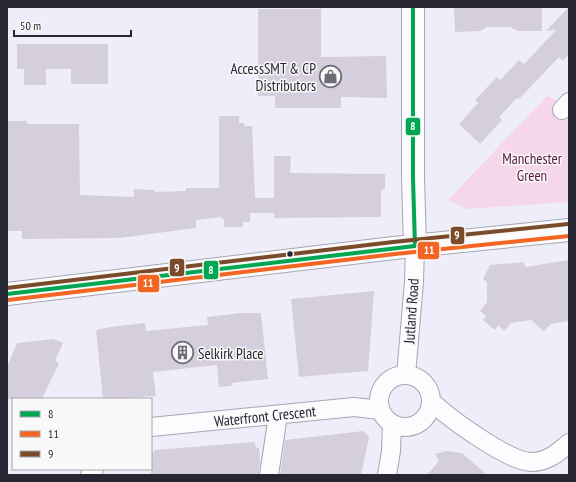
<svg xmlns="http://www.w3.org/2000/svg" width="576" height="482" font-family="'PT Sans Narrow',sans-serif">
  <rect width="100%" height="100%" fill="#eeeefa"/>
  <path fill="#f6d6eb" d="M547,96L569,105V202L466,209L448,200Z"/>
  <path fill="#d5cfdd" d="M454,7H542V31H516V29H512V27H485V29H482V31L455,32Z
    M569,7V54L563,61L559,57L519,99L517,98L499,117L502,120L480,144L459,124L478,103L475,100L497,77L500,80L519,60L524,64L556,30L546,31Z
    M258,9H321V57L386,56L387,98L341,97V108H275V96H258Z
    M17,44H108V84H71V69H46V85H24V69H17Z
    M219,116H239V123H244V126H252L255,198H274V156H291L290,173L385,174V189L381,190V217L274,218V213H250V222H243V227H224V219H222V217L196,220V228L120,238L22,239V231H8L7,121H27V124H79L80,195L134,197V189L154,190L155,192L186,191V188H219Z
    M569,260V321L551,324L544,331L531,320L511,323L504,331L498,325L495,330L483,320L486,316L480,311L487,302V282L483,279L490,265L524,262L525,267Z
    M374,291L368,371L299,377L291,299Z
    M241,313H261L268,379L231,383L232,386L219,387L217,365L153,372L156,396L103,399L96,330L110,327L145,323L146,331L208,325L207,317Z
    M53,339L63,343L55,361L59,363L42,399H7V367L17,343Z
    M363,431L369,437L361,475H280L285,440Z
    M255,442L256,448L259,447L260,461L259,475H151V453L155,452L154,450Z
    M446,451L462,453L487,475H427L439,461L435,454Z"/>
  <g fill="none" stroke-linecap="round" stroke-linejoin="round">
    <defs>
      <path id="street" d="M562,110L569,102
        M379 401a26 26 0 1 1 52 0a26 26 0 1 1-52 0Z
        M406,375L414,282L415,246
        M432,402C449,418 509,462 531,462C547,462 558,453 569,443
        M151,427L354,407L380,410
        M90,475L94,469
        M269,475L278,415
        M387,475L391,451L392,425"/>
      <path id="secondary" d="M413,7V178L415,246
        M7,294L394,248L569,230"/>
    </defs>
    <use href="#street" stroke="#a6a6b1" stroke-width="20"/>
    <use href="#secondary" stroke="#a6a6b1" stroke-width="24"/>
    <use href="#street" stroke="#fcfcfe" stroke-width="18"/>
    <use href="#secondary" stroke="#fcfcfe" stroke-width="22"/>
    <defs>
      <path id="bus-1" d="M413,7V178L415,246
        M7,294L415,246"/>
      <path id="bus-2" d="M8,300L395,254L569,236"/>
      <path id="bus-3" d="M7,288L393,242L568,224"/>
    </defs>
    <use href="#bus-1" stroke="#f9f9f9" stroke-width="7"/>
    <use href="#bus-2" stroke="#f9f9f9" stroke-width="7"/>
    <use href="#bus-3" stroke="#f9f9f9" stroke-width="7"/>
    <use href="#bus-1" stroke="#00a651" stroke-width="4"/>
    <use href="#bus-2" stroke="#f26522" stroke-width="4"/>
    <use href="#bus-3" stroke="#7a4b2a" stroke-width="4"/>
  </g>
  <defs>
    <symbol id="shop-ring" viewBox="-11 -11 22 22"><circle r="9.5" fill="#f9f9f9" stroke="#6d6d79" stroke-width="1.5"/><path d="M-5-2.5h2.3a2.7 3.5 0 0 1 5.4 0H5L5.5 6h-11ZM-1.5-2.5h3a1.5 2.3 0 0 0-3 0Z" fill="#6d6d79"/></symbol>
    <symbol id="building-ring" viewBox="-11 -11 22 22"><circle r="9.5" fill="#f9f9f9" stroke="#6d6d79" stroke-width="1.5"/><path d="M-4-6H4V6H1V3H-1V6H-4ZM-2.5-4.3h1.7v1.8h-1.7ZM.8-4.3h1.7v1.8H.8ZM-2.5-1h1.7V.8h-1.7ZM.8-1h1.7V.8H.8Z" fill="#6d6d79"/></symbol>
  </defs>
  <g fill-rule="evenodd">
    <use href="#shop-ring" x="318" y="64" width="25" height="25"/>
    <use href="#building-ring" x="170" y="340" width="25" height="25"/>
  </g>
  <circle fill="#272734" stroke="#f9f9f9" stroke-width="1.5" cx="290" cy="254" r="3.5"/>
  <g text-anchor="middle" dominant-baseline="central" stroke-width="3" stroke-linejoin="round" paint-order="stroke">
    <g font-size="15" fill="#272734" stroke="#f9f9f9" text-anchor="end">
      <text x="316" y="68">AccessSMT &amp; CP<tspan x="316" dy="17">Distributors</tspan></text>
      <text x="198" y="353" text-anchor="start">Selkirk Place</text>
    </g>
    <g font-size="15" fill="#5b1940" stroke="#f9f9f9">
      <text x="532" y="158">Manchester<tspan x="532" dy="17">Green</tspan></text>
    </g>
    <g font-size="15" fill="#272734" stroke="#f9f9f9">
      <text transform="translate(411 311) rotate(-86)">Jutland Road</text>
      <text transform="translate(265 416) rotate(-6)">Waterfront Crescent</text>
    </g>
  </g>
  <g stroke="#f9f9f9" stroke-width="1.5">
    <rect x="405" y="117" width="16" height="19" rx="4" fill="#00a651"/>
    <rect x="450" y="226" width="15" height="19" rx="4" fill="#7a4b2a"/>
    <rect x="417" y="241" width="23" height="19" rx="4" fill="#f26522"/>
    <rect x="169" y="258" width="16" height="19" rx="4" fill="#7a4b2a"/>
    <rect x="203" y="260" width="16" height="20" rx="4" fill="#00a651"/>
    <rect x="137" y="274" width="23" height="19" rx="4" fill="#f26522"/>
  </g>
  <g font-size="11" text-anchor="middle" font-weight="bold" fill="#fff">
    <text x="413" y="130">8</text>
    <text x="457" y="239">9</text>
    <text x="429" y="254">11</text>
    <text x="177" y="272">9</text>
    <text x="211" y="274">8</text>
    <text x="148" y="287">11</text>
  </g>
  <rect width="576" height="482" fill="none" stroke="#272734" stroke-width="16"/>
  <rect x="12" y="398" width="140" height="72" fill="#f9f9f9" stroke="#a5a5aa"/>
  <rect x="20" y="411" width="20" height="6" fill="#00a651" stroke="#a5a5aa"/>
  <text x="48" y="418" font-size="12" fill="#272734">8</text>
  <rect x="20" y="431" width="20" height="6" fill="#f26522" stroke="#a5a5aa"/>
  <text x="48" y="438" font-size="12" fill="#272734">11</text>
  <rect x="20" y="451" width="20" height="6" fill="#7a4b2a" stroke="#a5a5aa"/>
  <text x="48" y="458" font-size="12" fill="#272734">9</text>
  <path d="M14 30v6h117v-6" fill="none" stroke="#272734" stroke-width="2"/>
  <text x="20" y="30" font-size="12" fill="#272734" stroke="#f9f9f9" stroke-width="3" paint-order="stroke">50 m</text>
</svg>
